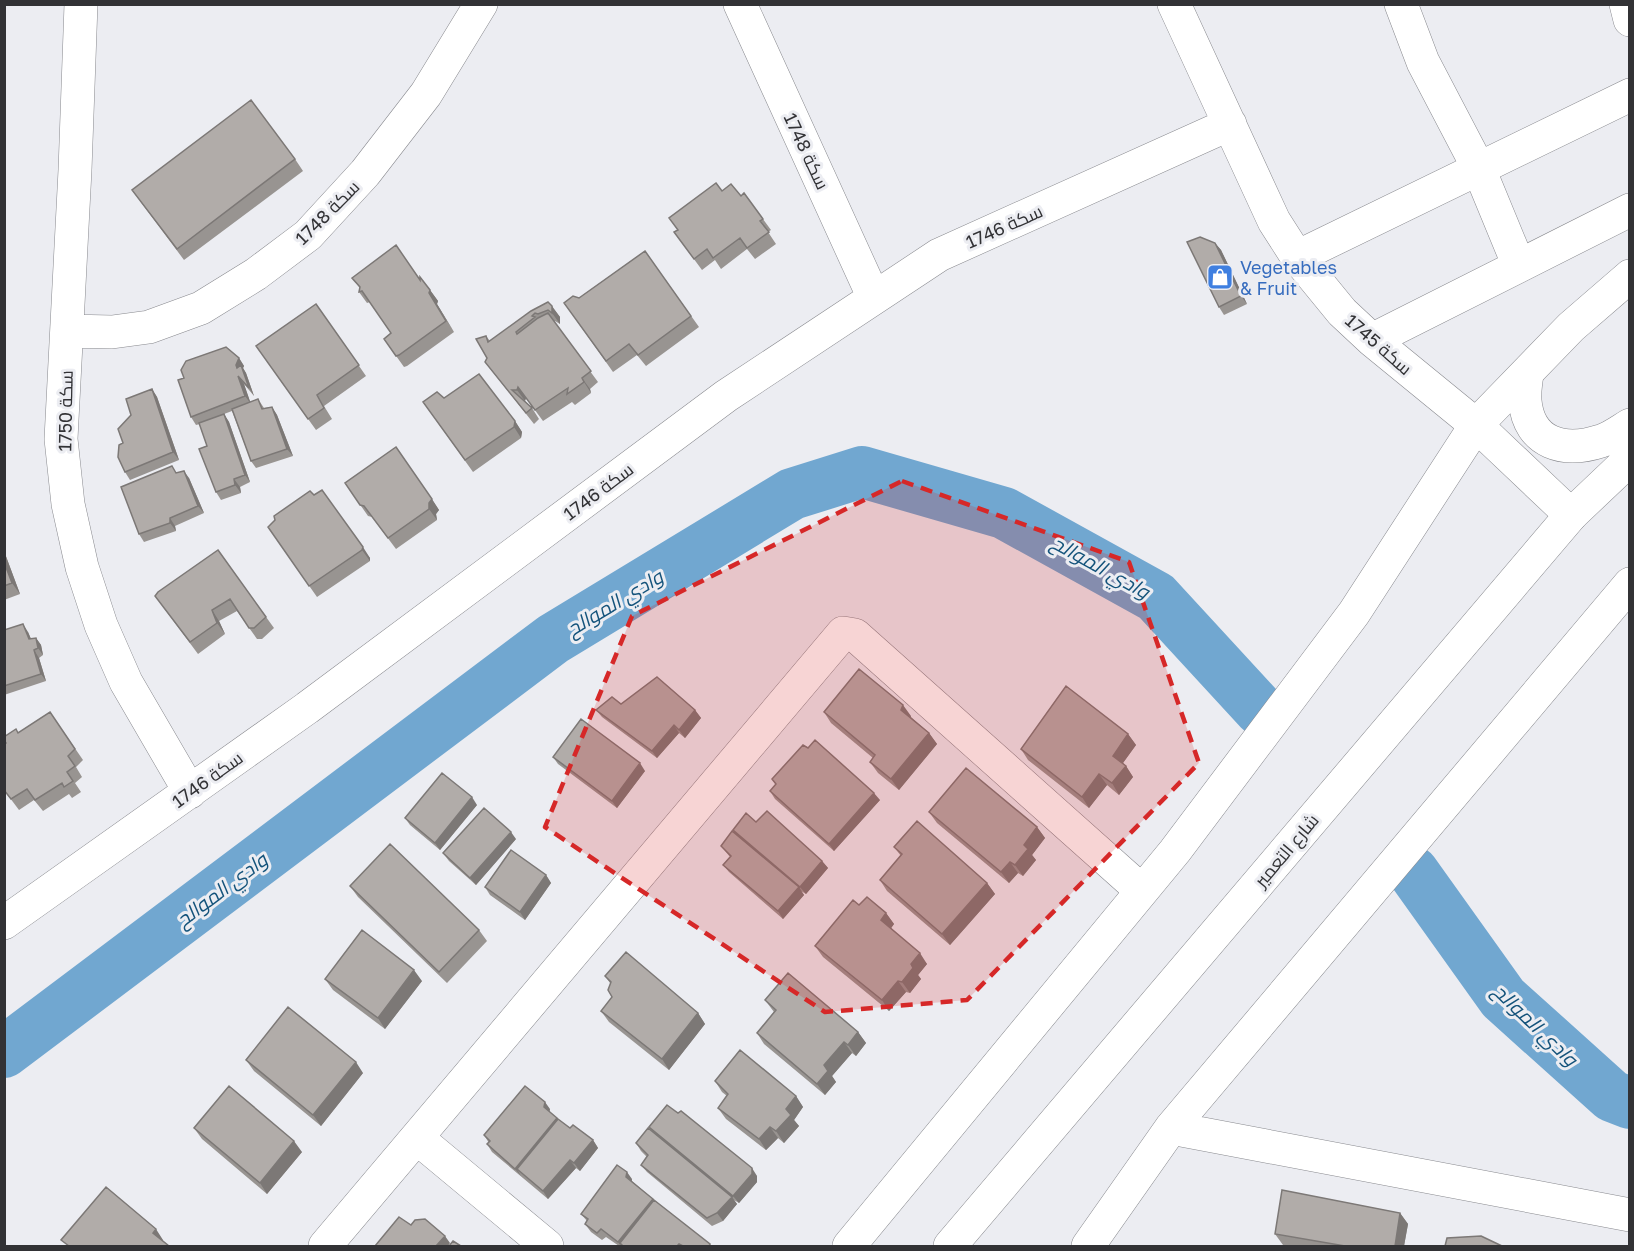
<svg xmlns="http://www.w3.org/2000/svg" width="1634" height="1251" font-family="'Golos Text',Cairo,sans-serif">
  <rect width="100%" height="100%" fill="#ecedf2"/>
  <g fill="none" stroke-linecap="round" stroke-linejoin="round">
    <path stroke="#71a7d0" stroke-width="52" d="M1413,872L1503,998L1612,1096L1630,1103
      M4,1052L553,639L792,494L862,472L1004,513L1156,597L1260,710"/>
    <defs>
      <path id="minor" d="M81,4L75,170L61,439L68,504L82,567L101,625L126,682L190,792
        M740,4L874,298
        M1174,4L1274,221L1297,257L1342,312L1372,340L1476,425L1571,515
        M1401,4L1423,62L1479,169L1519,266
        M1626,4L1630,20
        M1297,257L1630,95
        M68,331L112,332L149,327L201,308L256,274L308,235L365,173L426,94L481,4
        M1372,340L1630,210
        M4,923L307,708L726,396L939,255L1230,124
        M1171,1128L1630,1215
        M417,1138L547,1246
        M325,1246L843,633L855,635L1142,891
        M849,1246L1175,851L1354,613L1476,425L1571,327L1630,276
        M1088,1246L1171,1128L1630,584"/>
      <path id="major" d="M1527,373C1526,382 1524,392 1525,401C1529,444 1564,453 1601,441C1611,438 1620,431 1630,425
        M950,1246L1571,515L1630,459"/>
    </defs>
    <use href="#minor" stroke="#88898e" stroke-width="34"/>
    <use href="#major" stroke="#88898e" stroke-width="34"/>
    <use href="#minor" stroke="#fff" stroke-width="33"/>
    <use href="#major" stroke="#fff" stroke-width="33"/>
  </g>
  <path fill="#989491" d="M295,159L303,171L184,260L140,201Z
    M722,191L741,196L744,193L771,230L768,232L776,244L755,259L747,249L721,269L715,260L702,270L674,232Z
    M1215,243L1221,250L1247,304L1224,315L1219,307Z
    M645,251L699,327L646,366L637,355L613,372L564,303L579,298Z
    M352,278L420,280L430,290L438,301L437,304L454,332L407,366L404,367L384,339L391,333L370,302L367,303L359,292L360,288Z
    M548,302L560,317V324L555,321L554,322L598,382L590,389L591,393L575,405L572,402L543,421L526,398L525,401L532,408L539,419L534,424L485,362L487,358L486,336L490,341Z
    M316,304L366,376L324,406L332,419L316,430L256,346Z
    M239,358L244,366L243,368L246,373L254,396L244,384L250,402L258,399L264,408L272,407L277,415L293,456L256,468L251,461L232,411L224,414L229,422L250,482L240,487L241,493L221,500L216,492L207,446L200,424L196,425L191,417Z
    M152,389L157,397L179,460L130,480L125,472L123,443L131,415Z
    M444,398L515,421L522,432L521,438L473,472L423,402Z
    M396,447L439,510L436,514L437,520L396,549L372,517L368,516L345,483Z
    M177,473L189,478L204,513L175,526L176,531L144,542L139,534Z
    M310,491L370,558V561L317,597L268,527Z
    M218,550L274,628L262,639H257L237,611L219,621L225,634L198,654L163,607Z
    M4,551L20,594L4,600Z
    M4,630L28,632L31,639L36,638L41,645L43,655L39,658L46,681L4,695Z
    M621,704L695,710L701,718L685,738L679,733L657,758L602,717L596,710Z
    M50,712L83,760L76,767L82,777L75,783L81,792L72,798L69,794L43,811L34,800L19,810L4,790L18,733Z
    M824,712L911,716V717L929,733L937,744L899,790L878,773L870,762L873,758L831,723Z
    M1128,734L1136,745L1123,763L1126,766L1133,777L1119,795L1107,785L1089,808L1028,760L1021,749Z
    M553,757L645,771L617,808L558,764Z
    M772,779L880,800L834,851L775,799L770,791L776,785Z
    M477,805L440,850L410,825L405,818Z
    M929,812L1037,827L1045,838L1032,855L1036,860L1023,876L1018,873L1009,883L937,823Z
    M756,822L822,861L828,868L806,894L801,891L804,895L783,919L729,872L723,865L730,857L721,846L736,834L733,830Z
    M516,839L476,885L449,861L443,853Z
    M894,847L987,883L995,894L950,945L887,891L880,880L901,856Z
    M546,875L551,883L525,920L490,895L485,887Z
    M350,886L479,930L487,941L447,983L358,897Z
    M859,905L886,913L894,924L891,928L927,964L918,975L921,979L910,993L906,992L889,1011L823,957L815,946Z
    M605,976L698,1013L705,1024L669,1070L609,1022L601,1011L612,997L610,983Z
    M325,979L422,981L385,1029L333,990Z
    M765,1000L858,1032L866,1043L856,1056L852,1053L832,1076L836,1082L825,1095L764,1044L757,1033L774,1012Z
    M246,1060L363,1073L321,1126L254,1071Z
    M715,1081L796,1096L803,1107L794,1120L799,1126L784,1143L778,1138L766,1150L726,1119L718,1108L727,1096L722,1092Z
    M550,1109L549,1112L558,1119L570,1128L593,1140L598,1148L580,1171L576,1168L548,1199L492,1152L487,1144L489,1143L484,1135Z
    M649,1127L757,1176V1182L739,1203L734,1200L737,1204L723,1221L712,1226L647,1172L641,1165L647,1157L641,1151L636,1143L653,1132Z
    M194,1128L302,1152L267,1194L202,1139Z
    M632,1179V1181L654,1200L710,1244L712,1246H619L606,1237L602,1240L591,1232L585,1224L587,1221L581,1214Z
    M1400,1213L1408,1224L1404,1246H1293L1283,1245L1275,1234Z"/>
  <path fill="#7c7876" d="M1215,243L1221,250L1247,304L1241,296Z
    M430,290L438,301L437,304L454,332L429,293Z
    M552,306L560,317V324L552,313Z
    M239,358L244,366L243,368L246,373L254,396L237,368L236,365Z
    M238,376L244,384L251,404L245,396Z
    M582,378L590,389L591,393L584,382Z
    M518,387L526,398L525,401L517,390Z
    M152,389L157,397L179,460L173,452Z
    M272,407L277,415L293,456L287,449Z
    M224,414L229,422L250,482L245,475Z
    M515,421L522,432L521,438L514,427Z
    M184,471L189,478L204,513L198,506Z
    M234,479L240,487L241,493L235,485Z
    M432,499L439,510L436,514L437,520L429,509V503Z
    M170,518L175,526L176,531L170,523Z
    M363,547L370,558V561L362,550Z
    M4,551L20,594L12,583L4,562Z
    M212,610L219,621L225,634L217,623Z
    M23,624L28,632L34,646L29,639Z
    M36,638L41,645L43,655L38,648Z
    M34,650L39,658L46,681L41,674Z
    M903,705L911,716L909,721L901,710Z
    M695,710L701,718L685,738L679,730Z
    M674,725L679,733L657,758L652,751Z
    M929,733L937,744L899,790L891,779Z
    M1128,734L1136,745L1120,767L1113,756Z
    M640,763L645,771L617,808L612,801Z
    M1126,766L1133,777L1119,795L1112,783Z
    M1099,774L1107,785L1089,808L1082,797Z
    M874,793L880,800L834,851L829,844Z
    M472,797L477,805L440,850L435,843Z
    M1037,827L1045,838L1032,855L1036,860L1023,876L1015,865L1024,845Z
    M511,832L516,839L476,885L470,878Z
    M822,861L828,868L806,894L800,887Z
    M1010,862L1018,873L1009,883L1001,872Z
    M546,875L551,883L525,920L520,912Z
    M987,883L995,894L950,945L942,934Z
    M799,887L804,895L783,919L778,911Z
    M886,913L894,924L889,931L881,920Z
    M920,953L927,964L918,975L921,979L910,993L902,982L911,964Z
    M414,970L422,981L385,1029L378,1018Z
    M898,981L906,992L889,1011L882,1000Z
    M698,1013L705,1024L669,1070L662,1059Z
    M858,1032L866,1043L856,1056L848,1045Z
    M844,1042L852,1053L832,1076L836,1082L825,1095L817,1084L824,1065Z
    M356,1062L363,1073L321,1126L313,1115Z
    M796,1096L803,1107L794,1120L799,1126L784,1143L776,1131L786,1109Z
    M545,1102L550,1109L549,1114L544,1107Z
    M557,1118L562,1125L517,1169L521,1176L515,1169Z
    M770,1127L778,1138L766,1150L759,1139Z
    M593,1140L598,1148L580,1171L574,1163Z
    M294,1141L302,1152L267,1194L260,1183Z
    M570,1160L576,1168L548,1199L543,1191Z
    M752,1168L757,1176V1182L739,1203L733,1196Z
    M627,1172L632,1179L631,1184L626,1177Z
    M732,1197L737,1204L723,1221L717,1213Z
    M653,1199L658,1206L620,1243L621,1246L618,1242Z
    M1400,1213L1408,1224L1404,1246H1395Z
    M156,1229L163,1240L161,1244L153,1233Z
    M445,1236L450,1243L448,1246H436Z"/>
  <path fill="#b1aca9" stroke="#7c7876" stroke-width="1.5" d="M251,100L295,159L177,249L132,190Z
    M716,183L722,191L731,184L741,196L744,193L763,219L760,221L769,232L747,248L740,238L713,258L707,249L694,259L674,232L678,230L669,218Z
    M1200,237L1215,243L1241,296L1219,307L1187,242Z
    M396,245L420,280V277L430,290L429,293L446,321L399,355L396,356L384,339L391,333L362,291L359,292L360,287L352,278Z
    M645,251L691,316L638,355L629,344L606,361L564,303L573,296L579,298Z
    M548,302L552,306V313L548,310L538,314L535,313L532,316L535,317L516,332L517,334L538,318L548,313L591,371L582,378L584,382L567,394L568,388L535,410L518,387L517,390H512L532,408L526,413L485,362L487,358L476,339L486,336L488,342L531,311Z
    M316,304L359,365L317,395L324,408L308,419L256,346Z
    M226,347L239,358L236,365L237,368L241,365L249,388L238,376L245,396L191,417L178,380L184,378L181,370L186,361Z
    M479,374L515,421L514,427L465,460L423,402L437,392L444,398Z
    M152,389L173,452L125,472L118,457L119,445L123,443L118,429L131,415L126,399Z
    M258,399L262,409L272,407L287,449L251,461L232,409Z
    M224,414L245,475L234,479L235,485L216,492L199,449L207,446L199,423Z
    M396,447L432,499L429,503V509L388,538L364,506L360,505L345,483Z
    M172,466L176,473L184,471L198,506L170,518V523L139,534L121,487Z
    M322,490L363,547L362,550L309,586L268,527L275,520L274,516L310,491L314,495Z
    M218,550L266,617L254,628H249L230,599L212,610L217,623L190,642L155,596L158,592Z
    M4,562L12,583L4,586Z
    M23,624L29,639L36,638L38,648L34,650L41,674L4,686V630Z
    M859,669L903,705L901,710L929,733L891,779L870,762L875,755L824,712Z
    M657,677L695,710L679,730L674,725L652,751L596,710L612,697L621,704Z
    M1066,686L1128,734L1113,756L1126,766L1112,783L1099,774L1082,797L1021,749Z
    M50,712L75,749L68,756L75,766L67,772L73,781L64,787L62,783L35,800L27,789L11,799L4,790V744L6,743L4,740V737L16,729L18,733Z
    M581,719L640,763L612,801L553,757Z
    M815,740L874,793L829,844L770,791L776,784L772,779L803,745L808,748Z
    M966,768L1037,827L1024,845L1028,849L1015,865L1010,862L1001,872L929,812Z
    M442,773L472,797L435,843L405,818Z
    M484,808L511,832L470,878L443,853Z
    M767,811L822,861L800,887L733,830L746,813L756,822Z
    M917,821L987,883L942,934L880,880L902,854L894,847Z
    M732,831L799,887L778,911L723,865L731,856L721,846Z
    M390,844L479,930L439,972L350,886Z
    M511,850L546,875L520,912L485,887Z
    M867,897L886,913L881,920L920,953L911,964L913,968L902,982L898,981L882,1000L815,946L853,900L859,905Z
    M362,930L414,970L378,1018L325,979Z
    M626,952L698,1013L662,1059L601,1011L612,997L608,990L611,982L605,976Z
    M788,973L858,1032L848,1045L844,1042L824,1065L828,1071L817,1084L757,1033L776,1010L765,1000Z
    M288,1007L356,1062L313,1115L246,1060Z
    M740,1050L796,1096L786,1109L791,1115L776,1131L770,1127L759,1139L718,1108L728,1094L715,1081Z
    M229,1086L294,1141L260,1183L194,1128Z
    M525,1086L545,1102L544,1107L557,1118L515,1169L487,1144L490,1141L484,1135Z
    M667,1105L678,1113L681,1111L752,1168V1174L733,1196L649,1127Z
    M558,1119L570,1128L573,1125L593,1140L574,1163L570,1160L543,1191L517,1169Z
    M648,1128L732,1197L717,1213L707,1218L641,1165L648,1155L636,1143Z
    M617,1165L627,1172L626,1177L653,1199L618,1242L601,1229L597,1233L585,1224L588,1219L581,1214Z
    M106,1187L156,1229L153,1233L169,1246H69L61,1240Z
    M1282,1190L1400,1213L1395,1246H1345L1275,1234Z
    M654,1200L710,1244L709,1246H683L679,1244L677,1246H623L620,1243Z
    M399,1217L411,1225L415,1220L425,1219L445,1236L436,1246H375Z
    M1481,1236L1502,1246H1445L1447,1238Z
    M453,1241L461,1246H449Z"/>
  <path fill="#d62828" fill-opacity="0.2" stroke="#d62828" stroke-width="4.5" stroke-dasharray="12 8" stroke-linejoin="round" d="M902,481L1129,562L1199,763L967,1000L825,1012L545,827L632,616Z"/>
  <defs>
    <symbol id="shop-square" viewBox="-11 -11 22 22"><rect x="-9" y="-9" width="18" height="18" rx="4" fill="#3f7fe0" stroke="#ecedf2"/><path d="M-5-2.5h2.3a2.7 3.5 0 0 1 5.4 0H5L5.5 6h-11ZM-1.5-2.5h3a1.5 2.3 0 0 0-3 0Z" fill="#fff"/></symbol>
  </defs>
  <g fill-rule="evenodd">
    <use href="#shop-square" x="1205" y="262" width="30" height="30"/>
  </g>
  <g text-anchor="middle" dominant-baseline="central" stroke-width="6" stroke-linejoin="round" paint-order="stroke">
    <g font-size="18" fill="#323235" stroke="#ecedf2">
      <text transform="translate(807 151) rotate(65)">سكة 1748</text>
      <text transform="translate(327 212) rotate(-45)">سكة 1748</text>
      <text transform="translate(1004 226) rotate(-24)">سكة 1746</text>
      <text transform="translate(1379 344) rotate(41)">سكة 1745</text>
      <text transform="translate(65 411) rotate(-89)">سكة 1750</text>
      <text transform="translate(598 491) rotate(-37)">سكة 1746</text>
      <text transform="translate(207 779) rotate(-36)">سكة 1746</text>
      <text transform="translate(1286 850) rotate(-50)">شارع التعمير</text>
    </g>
    <g font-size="18" fill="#366cbe" stroke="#ecedf2" text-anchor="start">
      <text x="1240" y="267">Vegetables<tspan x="1240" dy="21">&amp; Fruit</tspan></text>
    </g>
    <g font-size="20" font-style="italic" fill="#14537b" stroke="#ecedf2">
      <text transform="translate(1101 566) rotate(29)">وادي الموالح</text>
      <text transform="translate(614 602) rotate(-31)">وادي الموالح</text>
      <text transform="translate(221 889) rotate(-37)">وادي الموالح</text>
      <text transform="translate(1536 1024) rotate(44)">وادي الموالح</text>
    </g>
  </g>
  <rect width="1634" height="1251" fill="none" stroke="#323235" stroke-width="12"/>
</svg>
